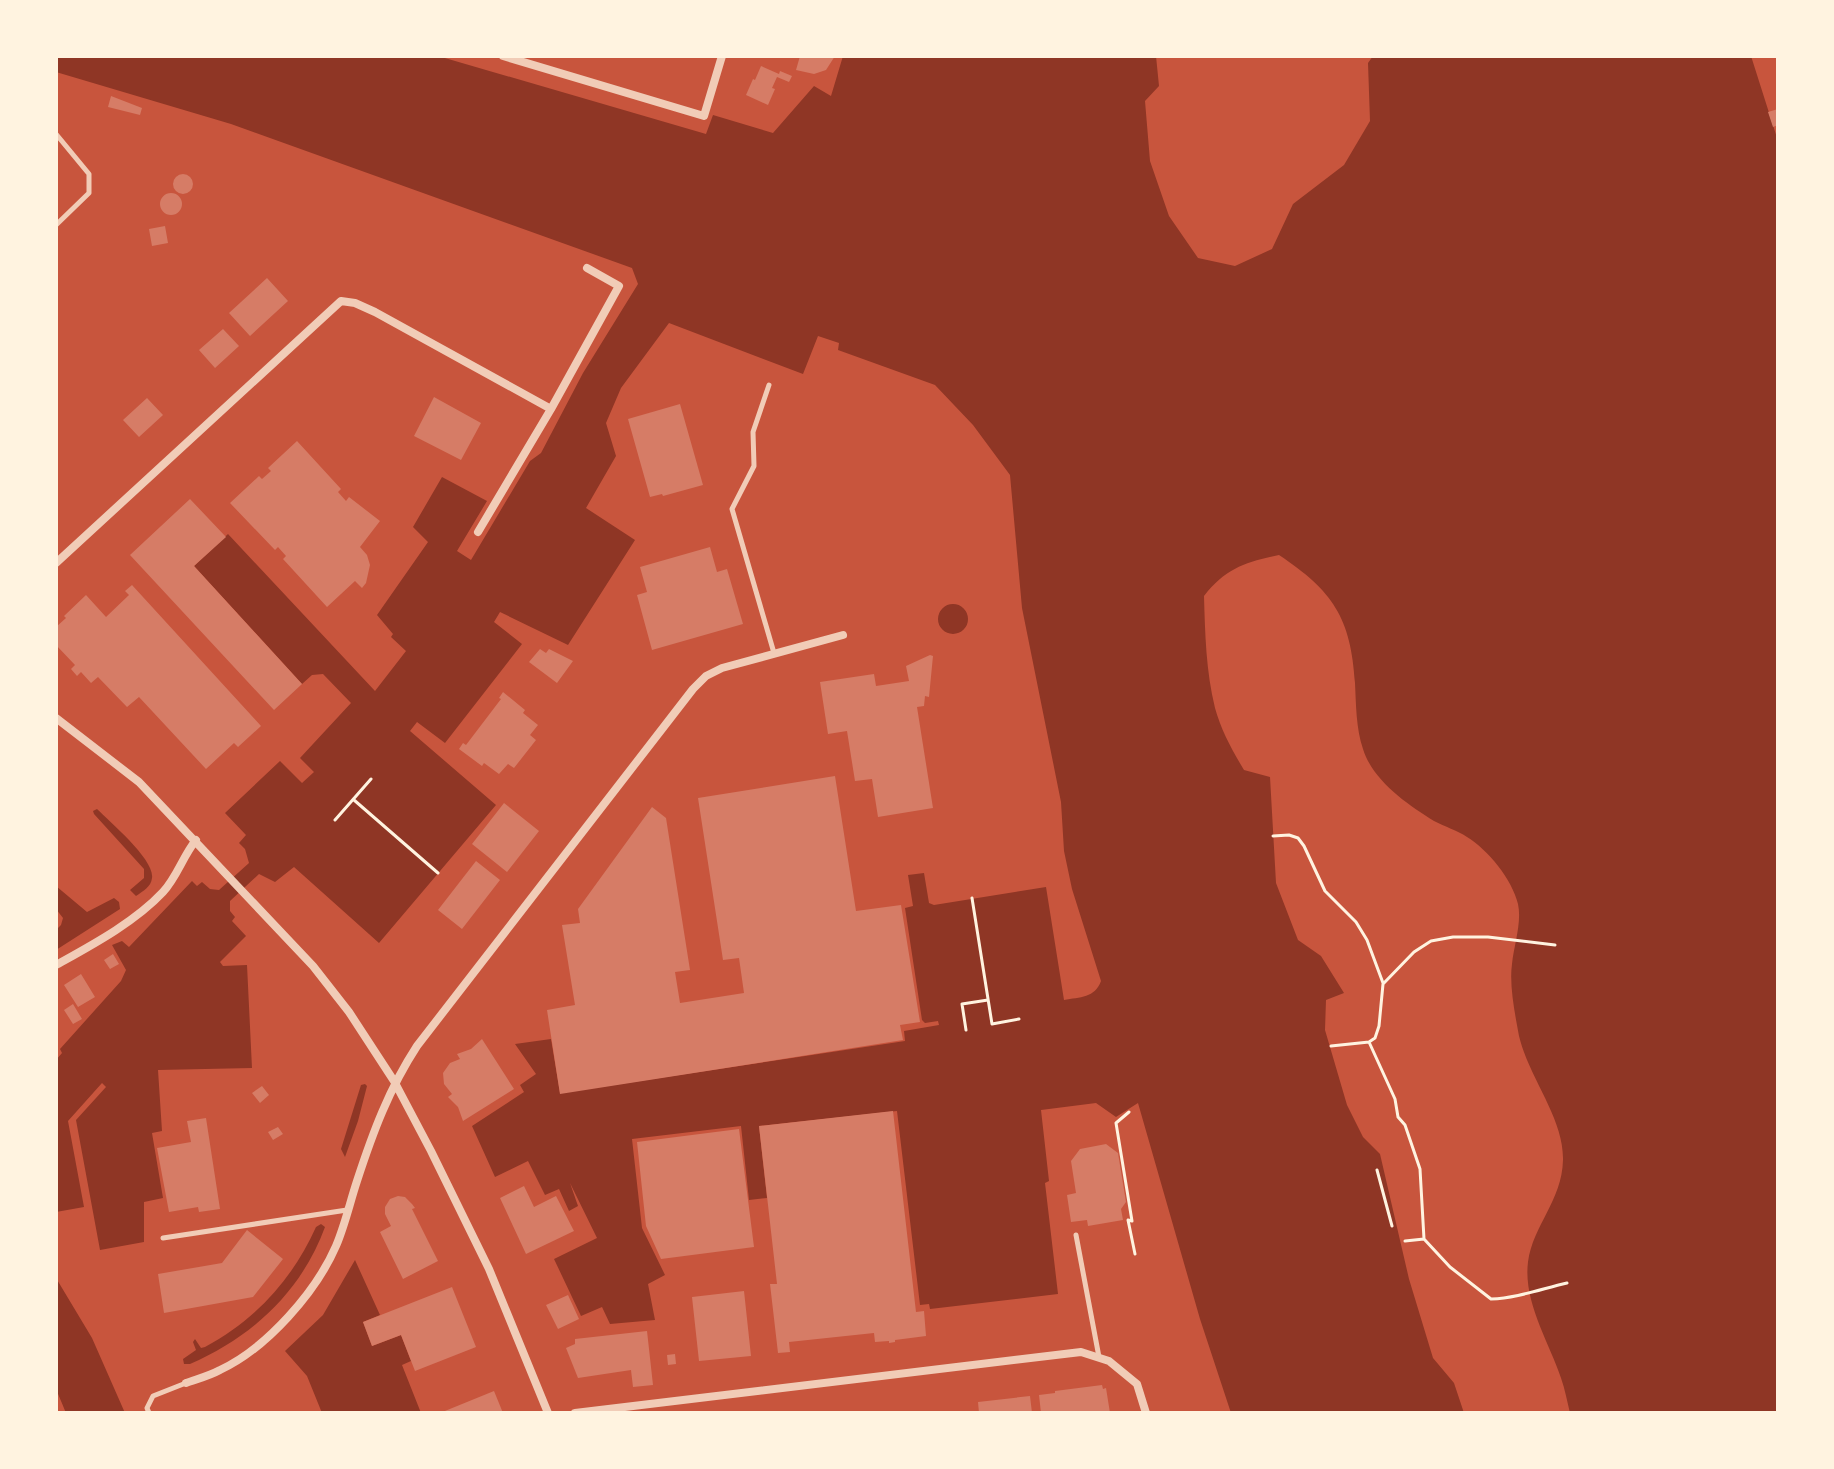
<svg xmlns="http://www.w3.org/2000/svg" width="1834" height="1469" font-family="Karla,sans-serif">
  <rect width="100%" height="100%" fill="#c8553d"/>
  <path fill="#8f3625" d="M56,56H438L706,134L713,115L773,133L814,86L831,96L843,56H1156L1159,86L1145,101L1150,161L1169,216L1198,258L1235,266L1272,249L1293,204L1344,165L1370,121L1368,63L1373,56H1751L1778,141V1413H1570C1567,1401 1565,1389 1561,1378C1549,1342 1523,1302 1528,1262C1533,1225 1562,1201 1563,1160C1564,1118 1529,1078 1519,1036C1515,1014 1509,985 1512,964C1514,945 1522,922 1518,904C1512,879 1488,850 1467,837C1457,830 1445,827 1434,821C1407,804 1373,781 1363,749C1356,729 1356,704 1355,683C1351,618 1333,591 1279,555C1246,562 1226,568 1204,596C1205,633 1206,672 1215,708C1221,730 1232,750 1244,770L1270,777L1276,883L1298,940L1321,956L1344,993L1326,1000L1325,1030L1347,1105L1363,1137L1380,1154L1409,1279L1433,1358L1454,1383L1464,1413H1231L1200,1319L1138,1103L1116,1117L1096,1103L1041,1110L1049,1181L1045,1183L1058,1294L930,1309L929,1304L920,1305L897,1111L759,1126L767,1198L749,1200L741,1126L632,1139L642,1228L665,1275L648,1284L655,1320L610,1324L602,1307L581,1316L554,1259L597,1238L570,1183L578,1206L569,1211L559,1189L545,1195L528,1161L495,1177L472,1126L524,1092L520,1085L536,1074L515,1044L551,1039L560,1093L905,1041L904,1031L939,1025L938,1021L925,1023L922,1020L905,908L913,906L908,875L924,873L929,903L934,905L1046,887L1064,1000C1080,997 1095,998 1101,981L1072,889L1064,851L1061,802L1022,608L1010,475L973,425L935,385L838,350L839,343L818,336L803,374L669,323L621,388L606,423L616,456L586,508L635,540L568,645L500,612L494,622L522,644L445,743L417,722L410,731L496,805L379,943L294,867L275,882L259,874L230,901V911L235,917L232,921L246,936L220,962L223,966L247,965L252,1068L158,1070L162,1131L152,1133L163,1198L144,1202V1242L100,1250L76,1120L106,1087L102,1083L68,1121L84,1207L56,1212V1060L62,1053L60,1049L121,981L126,970L112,945L122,941L129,947L192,881L197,886L202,882L210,889L219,890L249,863L245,849L239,843L246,835L225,813L280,761L302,783L314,772L300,758L351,703L323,674L312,675L302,684L194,566L228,534L375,691L406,651L391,637L393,634L377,615L428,542L413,527L442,477L487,501L457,551L471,560L530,461L541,453L583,373L638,284L632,268L231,124L56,72Z
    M938 619a15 15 0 1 1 30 0a15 15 0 1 1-30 0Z
    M97,809C110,822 155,860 152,878C151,887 143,891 136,896L130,890L144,878V869L94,814L93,811Z
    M56,886L87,912L114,898L119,902L120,909L56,950V930L61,925L63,918L56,909Z
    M365,1084L367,1086L358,1121L345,1157L341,1149L361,1085Z
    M321,1224L325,1227C301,1292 252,1337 190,1364H184L183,1359L196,1350L193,1342L195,1339L201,1348L205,1347C256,1319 292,1280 316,1227Z
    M355,1260L380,1315L363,1322L372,1346L401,1335L411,1361L402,1365L421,1413H322L307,1376L285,1351L323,1315Z
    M56,1278L92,1338L125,1413H66L56,1389Z"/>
  <path fill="#d67c66" d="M800,56H835L826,70L814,74L796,70Z
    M761,66L779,74L780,71L792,76L789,82L777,77L772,88L775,89L768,105L746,95L753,79L755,80Z
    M111,96L142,108L140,115L108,107Z
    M1778,109V125L1773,127L1768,112Z
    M173 184a10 10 0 1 1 20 0a10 10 0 1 1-20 0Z
    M160 204a11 11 0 1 1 22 0a11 11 0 1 1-22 0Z
    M165,226L168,243L152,246L149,229Z
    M267,278L288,301L250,336L229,313Z
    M223,329L239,346L215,368L199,350Z
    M434,397L481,423L461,460L414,436Z
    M147,398L163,415L139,437L123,420Z
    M680,404L703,485L663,496L662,494L650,497L628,419Z
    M297,441L341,489L338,492L346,501L349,497L380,521L360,547L367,555L370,565L366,583L362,588L355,581L327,607L283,559L286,556L278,547L275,550L230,503L259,476L262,479L271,471L268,468Z
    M190,499L226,537L194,566L302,684L274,710L130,555Z
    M710,547L717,572L727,569L743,624L652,650L637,595L647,592L640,567Z
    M132,585L261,726L238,747L234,743L206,769L139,697L127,707L98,677L91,683L81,672L77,676L71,669L75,665L56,645V627L66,618L64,616L86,595L106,617L129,595L125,591Z
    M540,649L546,653L549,649L573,661L557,683L529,662Z
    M930,655L933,656L929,697L925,696L924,706L917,707L933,808L878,817L872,779L855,781L847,731L828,734L820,682L874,674L876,686L909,681L906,666Z
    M503,692L525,710L523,713L538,725L530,735L536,740L514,768L508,764L499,774L484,763L482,766L459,749L463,743L466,745L501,699L499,698Z
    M835,776L856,911L901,905L920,1022L900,1025L903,1040L560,1094L547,1010L575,1005L562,925L580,923L578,909L652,807L666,818L690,970L675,972L680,1003L744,993L739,958L723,960L698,798Z
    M504,803L539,831L507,872L472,844Z
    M476,861L500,880L462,929L438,910Z
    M113,954L119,964L110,969L104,960Z
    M81,974L95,997L78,1007L64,985Z
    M73,1004L82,1019L73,1024L64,1010Z
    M482,1039L514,1089L463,1121L458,1107L448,1097L452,1094L444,1084L443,1073L450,1063L460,1059L457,1054L471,1049Z
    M262,1086L269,1095L260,1103L252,1093Z
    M893,1111L916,1312L924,1311L926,1336L895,1340V1342L889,1343V1341L875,1342L874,1333L789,1342L790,1352L778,1353L770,1284H777L759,1126Z
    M206,1118L220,1209L199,1212L198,1207L169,1212L157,1148L191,1142L187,1121Z
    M278,1127L283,1134L273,1140L268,1132Z
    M739,1129L754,1247L661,1259L646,1226L637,1142Z
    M1106,1144L1118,1153L1126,1202L1121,1209L1123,1220L1088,1226L1087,1220L1071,1222L1067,1195L1076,1193L1071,1161L1080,1149Z
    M524,1186L534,1207L556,1196L574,1231L526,1254L500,1198Z
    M398,1196L405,1197L412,1204L415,1208L412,1209L438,1261L403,1279L380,1232L391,1226L385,1214V1207L390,1199Z
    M247,1230L283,1259L253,1297L164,1313L158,1274L222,1263Z
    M452,1287L476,1347L415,1371L401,1335L372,1346L363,1322Z
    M744,1291L751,1356L699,1361L692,1297Z
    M568,1295L579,1319L558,1329L546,1305Z
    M647,1331L653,1385L633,1387L631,1370L578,1378L566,1348L575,1344V1339Z
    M675,1354L676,1364L668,1365L667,1355Z
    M1102,1385L1103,1389L1106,1388L1110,1413H1041L1039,1395L1055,1393V1391Z
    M494,1391L503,1413H440Z
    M1030,1396L1032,1413H979L978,1402Z"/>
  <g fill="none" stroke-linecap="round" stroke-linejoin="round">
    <path stroke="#fff3e0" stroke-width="3" d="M354,800L438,873
      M335,820L371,779
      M1273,836L1289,835L1298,838L1304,846L1325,891L1356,922L1367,940L1383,983
      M972,898L992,1024L1019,1019
      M966,1030L962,1004L988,1000
      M1369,1042L1395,1099L1398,1117L1405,1125L1420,1169L1424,1239L1450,1267L1491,1299C1517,1298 1541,1289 1567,1283
      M1331,1046L1369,1042L1375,1038L1379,1026L1383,984L1414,952L1431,941L1453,937H1488L1555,945
      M1129,1112L1116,1123L1132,1221L1128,1220L1135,1254
      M1377,1170L1392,1226
      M1405,1241L1424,1239"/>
    <path stroke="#f1ccb7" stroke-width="5" d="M56,134L89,174V193L56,225
      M769,385L753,432L754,466L732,509L774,653
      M1076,1235L1099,1357
      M163,1238L347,1210
      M149,1413L147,1408L153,1396L186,1383"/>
    <path stroke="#f1ccb7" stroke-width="8" d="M503,56L704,116L722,56
      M478,532L551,409L619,286L587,268
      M56,563L341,301L355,303L375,312L551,409
      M56,718L139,782L313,966L349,1012L394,1081L431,1151L489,1269L548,1413
      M56,965C92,945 135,922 163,892C177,877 183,856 196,840
      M186,1383C197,1379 209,1376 220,1370C267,1348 316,1292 336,1246C345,1225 350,1202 357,1181C373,1132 389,1089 417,1046L693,689L706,676L722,668L843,635
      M575,1413L1081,1352L1109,1361L1137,1384L1146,1413"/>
  </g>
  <rect width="1834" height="1469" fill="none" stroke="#fff3e0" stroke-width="116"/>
</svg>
